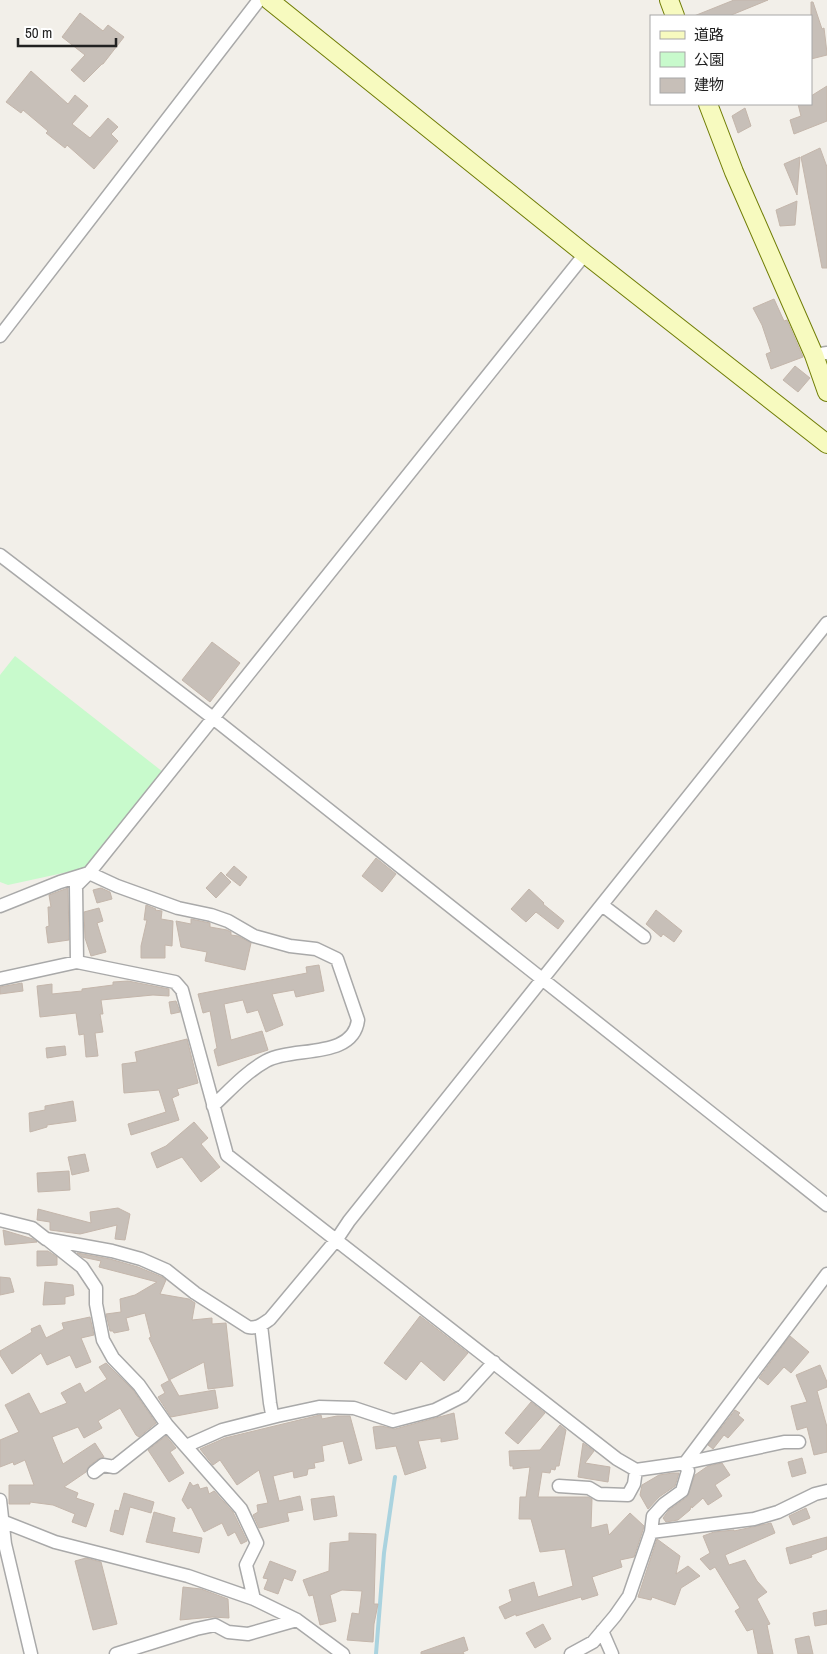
<svg xmlns="http://www.w3.org/2000/svg" width="827" height="1654" font-family="'Archivo Narrow','Noto Sans JP',sans-serif">
  <rect width="100%" height="100%" fill="#f2efe9"/>
  <path fill="#c8facc" d="M15,656L163,772L86,868L8,885L0,882V675Z"/>
  <g fill="none" stroke-linecap="round" stroke-linejoin="round">
    <path stroke="#aad3df" stroke-width="4" d="M376,1654L384,1553L395,1477"/>
  </g>
  <path fill="#c7bfb8" stroke="#c4b6ab" d="M734,0H768L729,16H694Z
    M811,2H813L822,29L824,28L827,53V55L811,59Z
    M80,13L103,31L108,25L124,37L103,64H102L84,82L71,70L85,55L62,37Z
    M31,71L68,104L75,95L88,106L72,124L90,138L108,118L118,127L111,134L118,141L94,169L67,145L65,148L46,133L48,131L23,110L21,113L6,102Z
    M827,86V121L794,134L790,120L801,116L798,104H811V96Z
    M745,108L751,126L738,133L732,116Z
    M820,148L827,167V268H822L801,157Z
    M800,157L797,195L784,164Z
    M797,201L795,225L780,226L776,210Z
    M774,299L784,321L787,320L803,357L771,369L766,354L771,352L762,325L753,308Z
    M795,366L810,378L798,392L783,380Z
    M212,642L240,663L210,702L182,680Z
    M376,858L396,874L382,892L362,876Z
    M234,866L247,877L240,886L226,875Z
    M221,872L231,882L216,898L206,888Z
    M68,888L69,940L48,943L46,927L49,926L48,907H51L49,895Z
    M101,888L110,892L112,899L97,903L93,890Z
    M529,889L544,903L543,904L564,921L558,929L536,912L526,922L511,909Z
    M146,905L156,909L155,910L162,911L161,919L173,921L172,946L165,945V958H141V946L147,920H144Z
    M99,908L103,921L97,923L106,952L91,956L85,938L84,912Z
    M656,910L682,931L674,942L663,934L661,937L646,924Z
    M191,919L210,923V927L227,930L231,932V935L238,936L251,943L245,970L205,961L207,952L181,947L176,921L191,924Z
    M319,965L324,991L296,997L294,990L272,994L283,1025L266,1032L258,1010L247,1013L243,1000L224,1004L231,1040L262,1031L268,1050L218,1066L214,1050L217,1048L210,1011L203,1013L198,994L307,973L306,967Z
    M128,981L169,989V996L153,995L101,1000L103,1014H100L103,1032L95,1033L98,1056L86,1057L84,1034L79,1035L76,1013L40,1017L37,986L52,984V994L82,991V989L113,985V982Z
    M22,983L23,991L0,994V987Z
    M176,1001L180,1012L171,1014L169,1002Z
    M187,1039L198,1083L177,1089L179,1095L172,1098L179,1120L131,1135L128,1124L166,1112L159,1090L124,1093L122,1064L137,1062L135,1052Z
    M65,1046L66,1055L47,1058L46,1048Z
    M73,1101L76,1121L47,1125V1127L30,1132L29,1113L45,1110V1106Z
    M194,1122L208,1138L201,1144L220,1167L201,1182L182,1157L157,1168L151,1153L166,1146Z
    M85,1154L89,1171L72,1175L68,1157Z
    M69,1171L70,1190L38,1192L37,1173Z
    M118,1208L130,1214L125,1240L115,1239L117,1225L80,1234L50,1230V1222L37,1220L38,1209L91,1223L90,1212Z
    M3,1230L33,1239L37,1242L5,1245Z
    M37,1251H48L57,1257V1265L37,1266Z
    M77,1253L110,1259L138,1267L162,1277L166,1280L160,1294L189,1299L195,1303L192,1320L212,1318V1324L226,1323L233,1386L208,1389L204,1362L169,1380L149,1338L151,1337L145,1313L126,1318L129,1330L114,1333L113,1331H110L106,1314L121,1312L120,1299L135,1295L157,1282L99,1267L101,1261L82,1257Z
    M0,1277L10,1278L14,1292L0,1295Z
    M45,1282L73,1285L74,1295L65,1297V1304L43,1305Z
    M420,1316L468,1353L444,1381L421,1361L406,1380L384,1363Z
    M90,1317L94,1335L81,1338L91,1362L76,1368L70,1355L47,1365L41,1353L12,1374L0,1355V1351L32,1332L31,1329L40,1325L46,1338L64,1329L62,1323Z
    M790,1336L809,1352L791,1373L784,1367L768,1385L759,1378Z
    M106,1363L133,1390L156,1423L139,1437L136,1435L120,1408L98,1421L102,1428L84,1438L78,1427L52,1437L63,1464L95,1443L104,1457L98,1459L89,1466L86,1472L64,1487L78,1493L76,1498L94,1504L86,1527L72,1522L75,1514L53,1505L30,1502V1504H9V1485H34L25,1460L14,1465L13,1462L0,1467V1440L19,1432L5,1405L29,1393L40,1414L67,1403L61,1393L80,1383L85,1393L107,1379L99,1367Z
    M820,1365L827,1382V1387L817,1391L827,1427V1452L814,1455L807,1427L797,1430L791,1406L807,1402L796,1375Z
    M170,1380L179,1396L215,1390L218,1408L171,1417L158,1397L165,1393L161,1385Z
    M531,1402L545,1413L518,1444L505,1433Z
    M735,1410L740,1413L738,1415L744,1420L728,1438L724,1435L713,1449L708,1445Z
    M454,1413L458,1439L441,1442V1438L418,1441L426,1468L405,1475L396,1446L376,1449L373,1427L381,1426L395,1429Z
    M320,1415H321L322,1419L337,1416H350L362,1460L349,1464L343,1441L322,1446L324,1461L314,1463L315,1468L308,1469L307,1475L294,1478L293,1471L273,1476L279,1501L300,1496L303,1510L287,1513L289,1521L259,1528L253,1515L258,1512L257,1505L268,1503L259,1470L237,1485L220,1460L213,1465L200,1449L225,1438Z
    M560,1425L566,1430L559,1466H556L555,1470L551,1469L550,1473L542,1472L538,1497H588L592,1499L591,1528L607,1524L609,1535L630,1513L644,1526L643,1530L634,1557L620,1560L622,1567L592,1577L598,1595L582,1600L581,1597L516,1616V1614L505,1619L499,1607L512,1601L509,1590L534,1582L538,1597L573,1586L565,1549L540,1552L531,1519H519L520,1497H526L530,1467L513,1469V1466H510L509,1451L540,1450Z
    M166,1436L176,1448L170,1452L184,1473L169,1482L148,1450Z
    M583,1443L594,1451L585,1463L610,1467L608,1482L578,1477Z
    M802,1458L806,1473L792,1477L788,1462Z
    M722,1463L730,1475L715,1485L722,1496L708,1505L703,1498L692,1508L691,1506L690,1510L678,1520L666,1522L663,1518L669,1510L687,1497L695,1475L708,1466Z
    M673,1473H679L675,1486L659,1497L648,1509L640,1495L642,1485L659,1475Z
    M190,1482L193,1486L198,1484L200,1489L207,1487L209,1494L214,1491L233,1512L247,1541L241,1544L235,1532L228,1536L222,1523L204,1532L191,1507L188,1509L182,1500Z
    M124,1493L154,1502L151,1513L130,1507L123,1535L110,1531L115,1510L119,1511Z
    M334,1496L337,1516L314,1520L311,1499Z
    M806,1508L810,1518L793,1525L789,1516Z
    M154,1512L175,1518L172,1532L202,1538L199,1553L146,1542Z
    M771,1523L775,1533L725,1555L729,1565L745,1560L757,1581L767,1592L757,1599L770,1624L767,1625L773,1654H758L753,1629L747,1631L735,1611L740,1608L715,1567L710,1570L700,1559L710,1553L703,1536L714,1532L734,1530V1531Z
    M349,1533L376,1534L374,1604H378L374,1624L373,1642L347,1640L352,1613L359,1614L362,1591L342,1590L330,1595L336,1621L320,1625L313,1595L309,1596L303,1580L329,1571L330,1543L349,1541Z
    M827,1537V1549L811,1555L812,1557L790,1564L786,1548Z
    M657,1539L680,1556L676,1574L688,1566L700,1576L681,1588L675,1605L652,1597L651,1600L638,1597Z
    M86,1558L101,1562L117,1624L93,1630L75,1561Z
    M270,1561L296,1571L292,1581L284,1578L278,1594L264,1589L268,1579L263,1578Z
    M183,1587L201,1589L228,1599L229,1618L213,1617L180,1620Z
    M827,1610V1624L815,1626L813,1613Z
    M543,1624L551,1639L535,1648L526,1633Z
    M809,1636L813,1654H798L795,1639Z
    M464,1637L468,1650L463,1652L464,1654H421V1652Z"/>
  <g fill="none" stroke-linecap="round" stroke-linejoin="round">
    <defs>
      <path id="street" d="M0,336L259,0
        M814,355L827,353
        M0,555L213,718L827,1205
        M602,905L644,937
        M0,906L60,882L89,873L117,886L178,908L211,915L228,921L254,936L290,946L316,949L337,959L358,1020C353,1060 292,1046 266,1061C246,1072 229,1091 213,1106
        M77,962L76,886L89,873L585,254
        M0,979L77,962L175,982L182,990L227,1155L617,1459L636,1470
        M0,1220L32,1228L46,1239L112,1251L141,1259L166,1270L195,1293L248,1327C257,1329 263,1324 270,1319L337,1239L349,1221L827,623
        M48,1240L82,1267L96,1288V1304L103,1340L113,1358L139,1385L167,1425L241,1509L257,1543L246,1565L254,1599
        M261,1325L270,1403L272,1414L277,1416L319,1407L354,1408L393,1421L435,1410L463,1396L494,1362
        M186,1446L222,1430L277,1416
        M685,1463L827,1274
        M94,1472L103,1465L114,1467L167,1425
        M559,1486L589,1488L599,1494L628,1495L634,1484L636,1470L685,1463L784,1442H799
        M0,1500L5,1544L31,1654
        M2,1521L55,1542L188,1576L254,1599L297,1620L343,1654
        M651,1532L754,1519L778,1512L815,1494L827,1491
        M602,1631L612,1654
        M116,1654L196,1629L215,1625L228,1632L248,1634L297,1620
        M571,1654L593,1642L615,1616L629,1596L651,1532L653,1516L664,1504L682,1491L688,1471L685,1463"/>
      <path id="secondary" d="M269,0L585,254L827,444
        M669,0L675,16
        M708,104L734,172L814,355L827,392"/>
    </defs>
    <use href="#street" stroke="#a9a9a9" stroke-width="15"/>
    <use href="#secondary" stroke="#707d05" stroke-width="20"/>
    <use href="#street" stroke="#fff" stroke-width="12"/>
    <use href="#secondary" stroke="#f7fabf" stroke-width="18"/>
  </g>
  <rect x="650" y="15" width="162" height="90" fill="#ffffff" stroke="#a7a7a7"/>
  <rect x="660" y="31" width="25" height="8" fill="#f7fabf" stroke="#a7a7a7"/>
  <text x="694" y="40" font-size="15" fill="#222222">道路</text>
  <rect x="660" y="52" width="25" height="15" fill="#c8facc" stroke="#a7a7a7"/>
  <text x="694" y="65" font-size="15" fill="#222222">公園</text>
  <rect x="660" y="78" width="25" height="15" fill="#c7bfb8" stroke="#a7a7a7"/>
  <text x="694" y="90" font-size="15" fill="#222222">建物</text>
  <path d="M18 38v8h98v-8" fill="none" stroke="#222222" stroke-width="2.5"/>
  <text x="25" y="38" font-size="15" fill="#222222" stroke="#ffffff" stroke-width="4" paint-order="stroke">50 m</text>
</svg>
